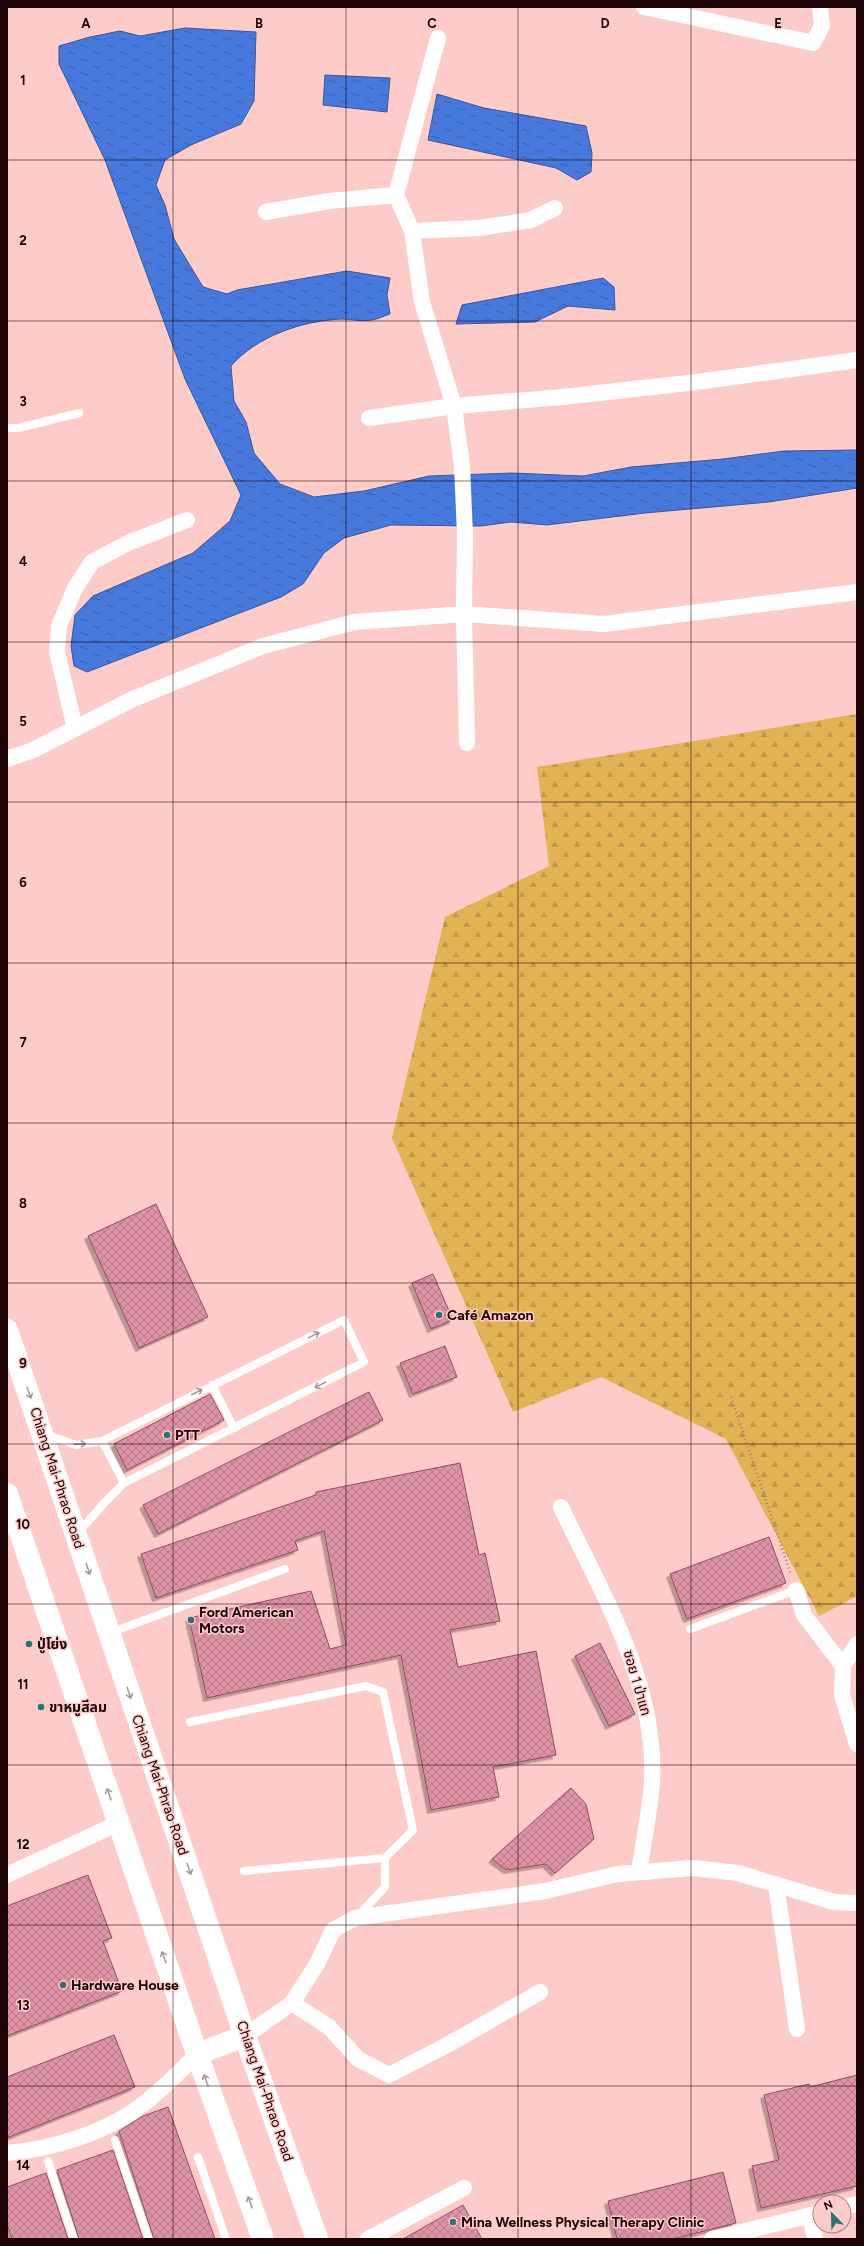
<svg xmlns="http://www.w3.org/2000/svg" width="864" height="2246" font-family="Figtree,'Noto Sans Thai',sans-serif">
  <defs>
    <pattern id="forest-firs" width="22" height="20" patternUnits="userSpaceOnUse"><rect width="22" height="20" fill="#e2b254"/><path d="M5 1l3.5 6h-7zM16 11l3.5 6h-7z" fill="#c19748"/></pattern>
    <pattern id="water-ripples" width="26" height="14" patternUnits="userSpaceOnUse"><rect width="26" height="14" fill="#4779dd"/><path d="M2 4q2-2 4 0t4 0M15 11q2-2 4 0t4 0" fill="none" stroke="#3a61b1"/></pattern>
    <pattern id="building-cross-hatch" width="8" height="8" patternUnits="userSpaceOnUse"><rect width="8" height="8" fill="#dc91a5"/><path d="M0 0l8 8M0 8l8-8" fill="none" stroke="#bc7b8c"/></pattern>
    <filter id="shadow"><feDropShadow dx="-3.5" dy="3.5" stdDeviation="0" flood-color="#0004"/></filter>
  </defs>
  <rect width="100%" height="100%" fill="#fdccc9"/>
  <path fill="url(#forest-firs)" d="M857,714V1596L819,1616L726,1439L601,1377L513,1412L392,1138L445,917L549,866L537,767Z"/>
  <path fill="url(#water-ripples)" stroke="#3a569c" d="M185,28L256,32L254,101L241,124L191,145L165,160L156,185L165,205L174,239L203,287L227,294L237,290L347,271L390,278L387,295L390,314C384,316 378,319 372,320C362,322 351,319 341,319C302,321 257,336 231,366L234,401L246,422L254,453L280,484L314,497L364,491L429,476L512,473L583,476L631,467L723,459L784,451L857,450V488L769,502L645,513L547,525L511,522L481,526L391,525L344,538L324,553L303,584L281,597L87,672L74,666L71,646L75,615L93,596L193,553L230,521L241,495L185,379L105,160L59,64V46L90,37L120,31L140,36Z
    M325,75L390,78L387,112L323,105Z
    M437,94L484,108L586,126L592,153L591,172L577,180L556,168L428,140Z
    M603,278L614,287L615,310L568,306L535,322L456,324L462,305Z"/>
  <path fill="url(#building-cross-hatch)" stroke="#914e61" filter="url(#shadow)" d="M156,1204L208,1317L139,1348L88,1236Z
    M433,1274L453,1320L431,1329L412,1283Z
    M445,1346L457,1377L413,1394L400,1363Z
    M369,1392L383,1420L158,1534L143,1505Z
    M210,1394L224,1420L127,1470L114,1444Z
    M460,1463L479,1555L485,1553L500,1621L450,1630L458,1667L536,1651L556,1755L493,1767L499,1797L431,1810L401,1655L207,1698L189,1618L311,1591L330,1649L346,1645L324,1531L295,1541L298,1550L156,1598L141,1554L316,1495V1492Z
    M769,1537L786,1583L687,1619L670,1574Z
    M600,1643L635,1714L609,1726L575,1656Z
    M571,1788L586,1804L594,1839L555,1873L546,1864L507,1870L492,1859Z
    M88,1875L112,1938L103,1941L122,1991L7,2036V1906Z
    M114,2035L135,2087L7,2138V2077Z
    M857,2075V2186L761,2208L752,2166L779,2160L764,2095L809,2084L810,2087Z
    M168,2107L215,2239H154L119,2131L143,2116Z
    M113,2150L143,2239H79L57,2170Z
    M723,2172L736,2223L673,2239H617L608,2201Z
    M46,2173L68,2239H12L7,2224V2187Z
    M463,2205L482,2239H403Z"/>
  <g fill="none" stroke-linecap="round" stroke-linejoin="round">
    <path stroke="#a47c7b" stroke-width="2.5" stroke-dasharray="1 3" stroke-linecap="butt" d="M731,1397L791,1575"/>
    <path stroke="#fff" stroke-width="8" d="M7,428H19L79,413
      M212,1385L234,1428
      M45,1434L76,1445L102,1441L344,1320L364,1362L124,1483L105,1502L78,1533
      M102,1441L124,1483
      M690,1629L796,1590
      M109,1633L285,1569
      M190,1722L366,1686L383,1692L413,1830L385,1858V1887L357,1917
      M244,1871L385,1858
      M115,2140L149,2239
      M198,2157L226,2239
      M48,2161L74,2239"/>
    <path stroke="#fff" stroke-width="16" d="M644,7L813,43L822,26L820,7
      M438,38L396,195L412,231L422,302L454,406L462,466L465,534L464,614L467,743
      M266,212L329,201L396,195
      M412,231L479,228L531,220L555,208
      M369,418L454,406L563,397L697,382L857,360
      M75,728L57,652L59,626L75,588L92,562L128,543L187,520
      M7,759L33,750L133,699L263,646L355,622L464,614L604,624L857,592
      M561,1507C602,1594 657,1683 652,1782C650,1812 643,1843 639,1872
      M796,1590L804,1615L843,1666
      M857,1644L843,1666L842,1695L857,1744
      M7,1875L119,1823
      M776,1884L797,2029
      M292,2003L329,2027L358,2059L389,2075L449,2044L540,1992
      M245,2036L292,2003L317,1964L333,1930L355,1918L545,1891L618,1874L692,1868L738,1873L834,1902L857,1903
      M7,2153C54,2149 109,2132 146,2102C164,2087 181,2071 197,2054
      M844,2207L857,2204
      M810,2215L815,2239
      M368,2239L464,2188
      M712,2239L820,2213"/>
    <path stroke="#fff" stroke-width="22" d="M7,1330L245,2036L317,2239
      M7,1494L197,2054L263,2239
      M197,2054L245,2036"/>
  </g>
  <defs><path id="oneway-shaft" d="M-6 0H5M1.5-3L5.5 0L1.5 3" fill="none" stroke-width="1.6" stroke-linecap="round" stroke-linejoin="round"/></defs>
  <g stroke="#a49a9b">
    <use href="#oneway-shaft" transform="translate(314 1335) rotate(-26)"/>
    <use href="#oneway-shaft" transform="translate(320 1385) rotate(153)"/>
    <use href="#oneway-shaft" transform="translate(197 1392) rotate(-27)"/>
    <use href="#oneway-shaft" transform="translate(29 1393) rotate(71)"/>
    <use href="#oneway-shaft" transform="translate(80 1444) rotate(-2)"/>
    <use href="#oneway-shaft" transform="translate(88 1569) rotate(72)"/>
    <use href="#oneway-shaft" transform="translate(129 1693) rotate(71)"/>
    <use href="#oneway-shaft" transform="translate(109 1794) rotate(-109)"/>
    <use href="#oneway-shaft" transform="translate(189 1869) rotate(71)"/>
    <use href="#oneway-shaft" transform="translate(164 1957) rotate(-109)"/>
    <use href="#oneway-shaft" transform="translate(206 2080) rotate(-109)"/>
    <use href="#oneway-shaft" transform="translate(250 2202) rotate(-109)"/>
  </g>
  <path fill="none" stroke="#1c0304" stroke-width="1" stroke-opacity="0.55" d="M173,7V2239M346,7V2239M518,7V2239M691,7V2239M7,160H857M7,321H857M7,481H857M7,642H857M7,802H857M7,963H857M7,1123H857M7,1283H857M7,1444H857M7,1604H857M7,1765H857M7,1925H857M7,2086H857"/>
  <g fill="#297379" stroke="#fdccc9" stroke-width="1.5">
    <circle cx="439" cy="1315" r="4"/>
    <circle cx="167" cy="1435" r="4"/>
    <circle cx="191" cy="1620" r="4"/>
    <circle cx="29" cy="1644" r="4"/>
    <circle cx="41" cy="1707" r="4"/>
    <circle cx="63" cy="1985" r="4"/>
    <circle cx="453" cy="2222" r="4"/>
  </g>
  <g text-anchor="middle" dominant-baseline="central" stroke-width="3" stroke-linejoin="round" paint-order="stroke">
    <g font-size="14" font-weight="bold" fill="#1c0304" stroke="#fdccc9" text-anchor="start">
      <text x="447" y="1315">Café Amazon</text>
      <text x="175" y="1435">PTT</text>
      <text x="199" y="1612">Ford American<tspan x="199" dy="16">Motors</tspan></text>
      <text x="37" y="1644">ปู่โย่ง</text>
      <text x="49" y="1707">ขาหมูสีลม</text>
      <text x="71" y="1985">Hardware House</text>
      <text x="461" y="2222">Mina Wellness Physical Therapy Clinic</text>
    </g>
    <g font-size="14" fill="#1c0304" stroke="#fdccc9">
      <text transform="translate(57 1478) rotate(72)">Chiang Mai-Phrao Road</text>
      <text transform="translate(637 1683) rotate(74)">ซอย 1 ป่าแก</text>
      <text transform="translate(160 1785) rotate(71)">Chiang Mai-Phrao Road</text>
      <text transform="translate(265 2091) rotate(71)">Chiang Mai-Phrao Road</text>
    </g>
  </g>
  <g font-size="13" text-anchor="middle" font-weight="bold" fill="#1c0304" stroke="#fdccc9" stroke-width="3" stroke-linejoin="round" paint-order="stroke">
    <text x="86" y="28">A</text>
    <text x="259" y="28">B</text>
    <text x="432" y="28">C</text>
    <text x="605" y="28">D</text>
    <text x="778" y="28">E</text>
    <text x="23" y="85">1</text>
    <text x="23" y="245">2</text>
    <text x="23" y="406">3</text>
    <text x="23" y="566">4</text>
    <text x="23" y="726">5</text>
    <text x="23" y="887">6</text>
    <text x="23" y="1047">7</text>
    <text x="23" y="1208">8</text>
    <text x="23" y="1368">9</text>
    <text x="23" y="1529">10</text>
    <text x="23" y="1689">11</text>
    <text x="23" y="1849">12</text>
    <text x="23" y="2010">13</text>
    <text x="23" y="2170">14</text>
  </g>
  <rect width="864" height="2246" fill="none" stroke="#1c0304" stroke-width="16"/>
  <g transform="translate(832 2214) rotate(337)"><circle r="19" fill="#fdccc9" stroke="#a37c7a"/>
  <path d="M0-3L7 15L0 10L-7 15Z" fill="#297379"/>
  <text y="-6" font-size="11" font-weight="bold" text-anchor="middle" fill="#1c0304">N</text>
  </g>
</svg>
